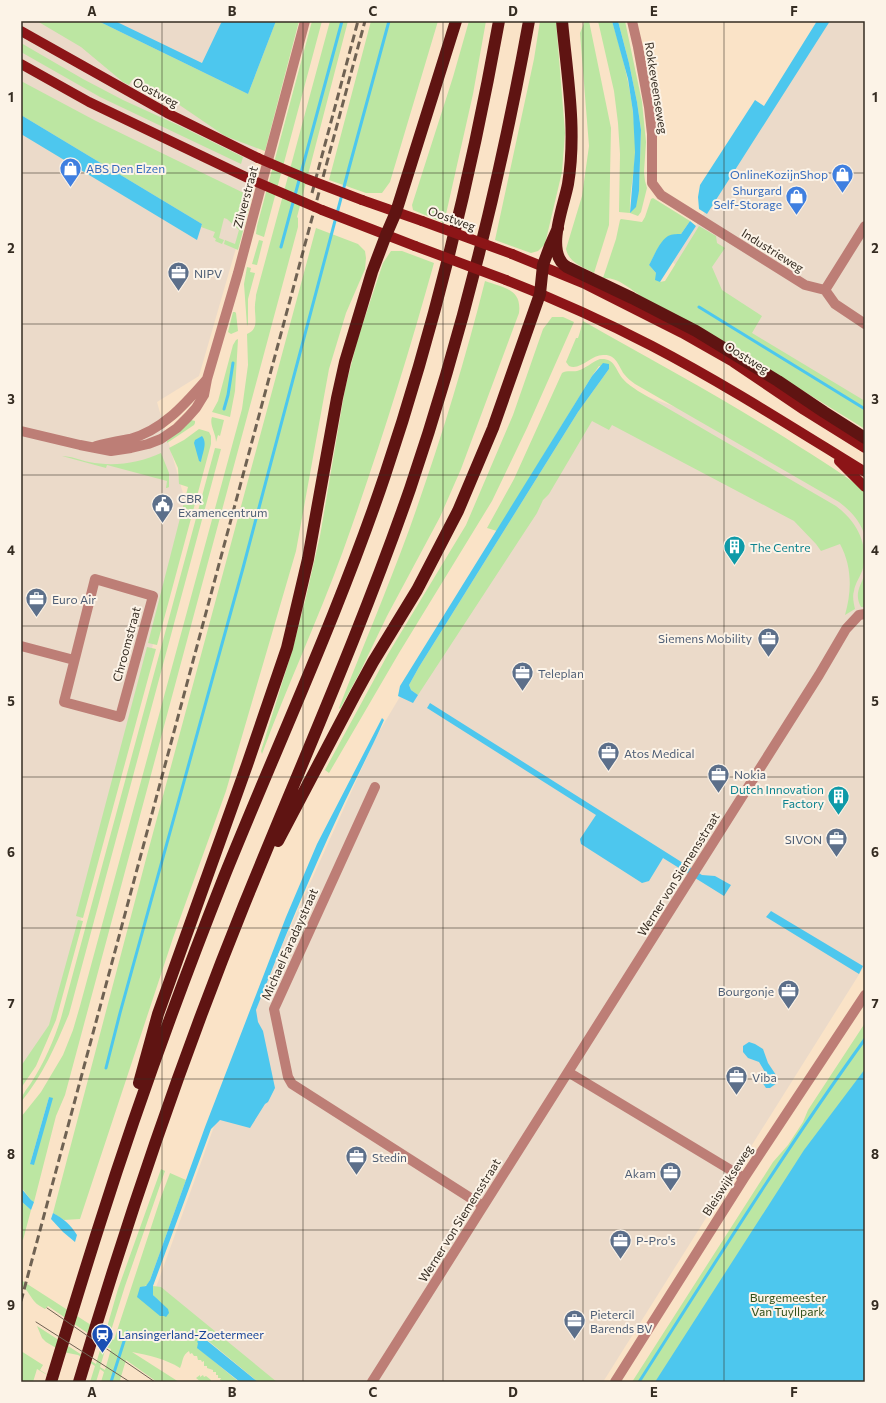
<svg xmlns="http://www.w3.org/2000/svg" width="886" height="1403" font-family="Commissioner,sans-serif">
  <rect width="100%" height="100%" fill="#fae3c7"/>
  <path fill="#ebdac9" d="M21,21H289L262,125L245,217L199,376L157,402L188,511L75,942L49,1029L21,1072Z
    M826,21H865V411L714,314L673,262Z
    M596,370L627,389L721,424L865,514V965L603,1382H266L154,1293L257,1007L279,952L376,737L509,513Z"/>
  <path fill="#bce6a2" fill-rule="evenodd" d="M37,21H98L248,94L276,21H299L265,151L225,136L178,104L132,80L129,85L123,82L81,47Z
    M312,21H322L264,237L256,234L257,226Z
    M330,21H348L297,217L298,218V227L65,1095L56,1116L34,1202L31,1200L21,1187V1117L41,1092L63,1055L73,1030L80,1006L242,409L248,365L247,334C260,329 254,316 255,305C255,302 256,299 256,295ZM49,1097H50L31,1164H30Z
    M371,21H438L390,182L382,193H366L329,180Z
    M469,21H486L473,94L444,223L413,210L412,205L453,77Z
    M540,21H556L565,133L562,172L545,244L538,251L531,253L495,240L534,59Z
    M585,21H589L611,128L609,225L594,273C583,267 569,263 566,249L582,196L589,146L580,33Z
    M598,21H612C625,63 636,107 635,151C635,172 629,193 630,213L639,191L641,130L637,102L629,63L618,21H625L642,102L646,142L644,172L645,181L647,188L641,212L638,216L630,213L619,212L620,154L618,123L614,91Z
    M21,43L83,79L123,100L180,126L243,157L241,164L100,97L21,52Z
    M21,81L96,121L252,197L238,250L224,244L225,240L235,244L239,230L227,219L224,218L219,238L224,240L222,244L215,241L216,239L213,237L215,232L201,227L202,224L21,115Z
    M653,198L690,221L681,234C662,235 657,251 649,265L656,273L660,282L665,281L699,226L716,236L717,243L725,248L712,267L722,290L762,316L752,333L865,401V429L771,371L644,298C631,290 619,277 603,278L616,239L620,220L621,219L642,222L645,217L651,199Z
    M316,228L358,244L365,251L366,258L365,269L346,313L329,369L296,551L226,791L173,938L80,1219L64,1220L53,1213L146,859Z
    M259,240L263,241L257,265L252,264Z
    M391,251H402L434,263C407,360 377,456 343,551C318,620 287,686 262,754L261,751L292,651L306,597L320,536L345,389L358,338L383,263Z
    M247,267L251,268L250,272L255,273L248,299V323L247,326L244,284Z
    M485,281C504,288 522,289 519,313L461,469L440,517L387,616L360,672L340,709L339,708C362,649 387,590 409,530C438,449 464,365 485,281Z
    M233,312H235L236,313L238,331L231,334L228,332Z
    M552,317H563L574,322L527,428L492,501L399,653L329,773L325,770L388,654L466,525L513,415L543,329Z
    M583,321C648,358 713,393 776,432C806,451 837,469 865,491V536C860,521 852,512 839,502L635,384C631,381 627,378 624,374C618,365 616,354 603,355C591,355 580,371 569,366L566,362L576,338H578C580,333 581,327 583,321Z
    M238,339L235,391L230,417L212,412L218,401L233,345L236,340Z
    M600,359C615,358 615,369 623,379C627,384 633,387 638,391L836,506C855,520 869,543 863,568C861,576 855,583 854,591C852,597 854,604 855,609L845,615C852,591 852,566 840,544L821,551L816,544L794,521L612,425L609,430L592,421L549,494L543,500L537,513L418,695L411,690L409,685L419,667L578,412L609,369L599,366L592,376L497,531L487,528L514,479L562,373C567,370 572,372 577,371C585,369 592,362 600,359Z
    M212,417L224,420L220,436L218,435L216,442C216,433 209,425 212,417Z
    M191,420L195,421V423L194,425L167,443V441Z
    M199,429L209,432L211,436V444L157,645L148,643L188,487L179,484L178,468L169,448L184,440Z
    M215,448L221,449L69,1014C56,1045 43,1075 21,1102C21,1095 27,1089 31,1083C44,1063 54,1040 61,1018Z
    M161,453L169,473V487L167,488H166L167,481L107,465L106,468L62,456C70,456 80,460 89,462C114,467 139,463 161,453Z
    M865,574V607H861C854,594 860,587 865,574Z
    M147,647L156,649L83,918L76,916Z
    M78,920L83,921L56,1020L36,1066L21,1088V1066L49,1025Z
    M865,1023V1382H632L773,1162L788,1145L803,1122L808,1110Z
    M161,1169L165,1171L125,1286L109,1337L114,1340L161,1197L170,1173L186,1180L150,1280L147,1285L143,1287L157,1299L153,1295V1286L161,1287L277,1382H258L206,1339L203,1338L198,1343V1348L239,1382H224L220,1380L221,1378H218V1375H216V1372H213V1370L207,1368V1366H204V1361L202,1362L201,1360H198L197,1356H194L192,1353L190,1354L189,1351C182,1355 183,1362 180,1368C166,1359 148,1355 132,1352L179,1382H157L126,1360L120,1380L123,1382H101L104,1372L100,1369L96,1382H90L95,1366L78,1355L63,1352L46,1342L42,1338L37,1326L96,1364L102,1343L48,1306L45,1309C42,1307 37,1305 34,1301C29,1295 29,1291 21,1286V1280L105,1334L118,1289ZM106,1347L111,1349L105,1370L100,1367Z
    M21,1201L31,1210L23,1240L21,1239Z
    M21,1351L43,1365L40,1370L59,1382L37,1369L33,1382H21Z
    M200,1375V1377L203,1375L204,1377L206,1376L211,1380V1382H201L196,1378Z"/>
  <path fill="#4dc7ee" d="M98,21H115L202,63L222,21H276L248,94Z
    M612,21H618L629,63L637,102L641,130L639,191L636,207L630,213L635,152L633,112L628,79Z
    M817,21H830L707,214L699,209L698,197L700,185L755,100L764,106Z
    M21,115L202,224L197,240L21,134Z
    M690,221L696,226L660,282L655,280L656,273L649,265C654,256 659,242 668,236C672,234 677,234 681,234Z
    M603,363L609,364V369L578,412L419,667L409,685L411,690L418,695L413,703L398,696L400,686L592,376Z
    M202,436C208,443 202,454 201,462L199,461L194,443L195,440Z
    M430,703L702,875L715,876L731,885L724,896L663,858L649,881L642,883L581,844L580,839L596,815L427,708Z
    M382,718L384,720C370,752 354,782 339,814C309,878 282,944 256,1010L258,1022L263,1031L275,1088L268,1102L265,1104L250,1128L220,1120L211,1129L153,1286V1295L168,1309L169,1313L166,1317L164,1316H160L137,1297L140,1287L146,1286L150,1280L205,1127L286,917L317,844Z
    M771,911L863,966L859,974L766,917Z
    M749,1042L755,1044L763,1049L768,1063L778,1078L777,1083L770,1088H766L762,1082L765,1072L759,1062L748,1058L743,1052V1046Z
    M865,1069V1382H655L804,1150Z
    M49,1097L53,1098L34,1165L30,1164Z
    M21,1188L31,1200L34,1202L31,1210L21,1201Z
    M53,1213C64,1219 71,1225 77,1235L75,1242L63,1232L51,1219Z
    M200,1338L205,1339L258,1382H240L197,1348L198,1343L197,1342Z"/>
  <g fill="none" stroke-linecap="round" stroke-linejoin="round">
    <path stroke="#4dc7ee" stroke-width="3" d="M281,247L342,21
      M699,307L865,409
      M224,409L228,395L233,363
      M106,1068L120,1013L243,568L349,168L389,21
      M111,1382L127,1332
      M639,1382C713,1266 785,1150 865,1039"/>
    <path stroke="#bd7e76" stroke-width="10" d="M632,21L638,47L649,107L652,134V183L661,195L805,285L825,290L835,304L865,324
      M825,290L865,226
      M21,431L80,445L111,451L131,448L148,444L161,439L177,428L188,417L196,408L204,395L207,379L238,273L305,21
      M96,446C107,443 119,441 130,439C163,430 185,404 207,379
      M95,579L153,596L120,717L64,702Z
      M21,646L74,660
      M375,787L274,1009L288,1077L292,1084L483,1206
      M568,1072L744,1178
      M372,1382L819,675L846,629L859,615L865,614
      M615,1382L744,1178L865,995"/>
    <path stroke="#8c1517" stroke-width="10" d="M21,31L167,113L258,158
      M21,64L89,102L252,180
      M362,200L422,221
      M322,210L415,246
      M512,254L583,283L682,333L733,362L804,410L865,448
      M506,280C555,299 604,321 652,346C725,384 795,429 865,472
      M839,461L865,487"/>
    <path stroke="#5f1412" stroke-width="12" d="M562,21C567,75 577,130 568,184C564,206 544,253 567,267L632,298L696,331L778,381L824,412L865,438
      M278,841L356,693L373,662L417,590L458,511L493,428L527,331L540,294L543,265L550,246L558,228
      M139,1083L158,1014L247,765L287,648L308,559L337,398L345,362L372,272L386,235L396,212L456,21
      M51,1382C67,1329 83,1276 100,1223C137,1106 179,991 224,877C278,743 339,612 385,475C435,326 471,176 499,21
      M79,1382C127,1220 181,1061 244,905C300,767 361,630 410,489C462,336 500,180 529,21"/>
    <path stroke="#6f6253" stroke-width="1" d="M47,1308L155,1382
      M36,1322L130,1382"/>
    <path stroke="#6f6253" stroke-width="3" stroke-dasharray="8 4" stroke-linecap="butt" d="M312,193L358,21
      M21,1301L365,21"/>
    <path stroke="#8c1517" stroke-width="10" d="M258,158L307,179L362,200
      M252,180L322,210
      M422,221L512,254
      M415,246L506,280"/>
  </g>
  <path fill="none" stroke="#352c22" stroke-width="1" stroke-opacity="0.55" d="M162,21V1382M303,21V1382M443,21V1382M583,21V1382M724,21V1382M21,173H865M21,324H865M21,475H865M21,626H865M21,777H865M21,928H865M21,1079H865M21,1230H865"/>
  <defs>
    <symbol id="shop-pin" viewBox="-11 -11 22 30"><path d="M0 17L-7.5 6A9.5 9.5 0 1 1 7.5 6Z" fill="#3f7fe0" stroke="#fcf3e7"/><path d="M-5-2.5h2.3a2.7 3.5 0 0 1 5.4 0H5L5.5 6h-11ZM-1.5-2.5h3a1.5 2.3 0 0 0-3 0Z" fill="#fff"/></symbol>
    <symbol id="office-pin" viewBox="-11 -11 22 30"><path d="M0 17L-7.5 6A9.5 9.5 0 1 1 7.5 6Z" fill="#5c6f8a" stroke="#fcf3e7"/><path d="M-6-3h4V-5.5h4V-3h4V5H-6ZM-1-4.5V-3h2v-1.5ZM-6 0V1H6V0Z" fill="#fff"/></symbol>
    <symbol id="civic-pin" viewBox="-11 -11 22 30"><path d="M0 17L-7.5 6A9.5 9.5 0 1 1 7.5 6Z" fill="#5c6f8a" stroke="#fcf3e7"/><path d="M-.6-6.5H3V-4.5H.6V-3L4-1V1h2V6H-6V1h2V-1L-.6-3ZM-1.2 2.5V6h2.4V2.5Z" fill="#fff"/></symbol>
    <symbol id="building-pin" viewBox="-11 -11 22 30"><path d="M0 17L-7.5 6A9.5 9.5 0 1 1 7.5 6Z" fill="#0f9aa8" stroke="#fcf3e7"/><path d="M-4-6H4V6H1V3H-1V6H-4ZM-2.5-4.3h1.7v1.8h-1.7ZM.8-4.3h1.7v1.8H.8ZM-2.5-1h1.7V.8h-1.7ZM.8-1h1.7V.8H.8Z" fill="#fff"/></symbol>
    <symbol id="station-pin" viewBox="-11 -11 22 30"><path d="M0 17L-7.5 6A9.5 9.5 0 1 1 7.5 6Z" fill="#1a4fb4" stroke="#fcf3e7"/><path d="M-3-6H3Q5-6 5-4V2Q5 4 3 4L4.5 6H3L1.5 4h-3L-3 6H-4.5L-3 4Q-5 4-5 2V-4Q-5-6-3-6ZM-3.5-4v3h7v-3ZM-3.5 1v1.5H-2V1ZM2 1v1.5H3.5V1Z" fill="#fff"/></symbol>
  </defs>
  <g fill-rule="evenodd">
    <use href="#shop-pin" x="58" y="156" width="25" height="34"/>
    <use href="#shop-pin" x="830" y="162" width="25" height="34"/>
    <use href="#shop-pin" x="784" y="184" width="25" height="34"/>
    <use href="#office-pin" x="166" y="260" width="25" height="34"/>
    <use href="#civic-pin" x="150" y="492" width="25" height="34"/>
    <use href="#building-pin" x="722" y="534" width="25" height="34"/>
    <use href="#office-pin" x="24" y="586" width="25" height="34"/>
    <use href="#office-pin" x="756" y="626" width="25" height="34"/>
    <use href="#office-pin" x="510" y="660" width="25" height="34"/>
    <use href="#office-pin" x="596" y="740" width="25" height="34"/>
    <use href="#office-pin" x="706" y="762" width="25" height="34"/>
    <use href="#building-pin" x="826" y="784" width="25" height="34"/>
    <use href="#office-pin" x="824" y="826" width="25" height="34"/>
    <use href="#office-pin" x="776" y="978" width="25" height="34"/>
    <use href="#office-pin" x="724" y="1064" width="25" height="34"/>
    <use href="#office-pin" x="344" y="1144" width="25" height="34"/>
    <use href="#office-pin" x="658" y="1160" width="25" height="34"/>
    <use href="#office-pin" x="608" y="1228" width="25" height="34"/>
    <use href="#office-pin" x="562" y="1308" width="25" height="34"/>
    <use href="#station-pin" x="90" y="1322" width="25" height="34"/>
  </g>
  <g text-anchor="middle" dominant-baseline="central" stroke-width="4" stroke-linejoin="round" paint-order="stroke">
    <g font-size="12" fill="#352c22" stroke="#fcf3e7">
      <text transform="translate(657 88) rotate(81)">Rokkeveenseweg</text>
      <text transform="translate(156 92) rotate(28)">Oostweg</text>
      <text transform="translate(245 197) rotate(-75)">Zilverstraat</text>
      <text transform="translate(452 218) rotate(20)">Oostweg</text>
      <text transform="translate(773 250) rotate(32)">Industrieweg</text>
      <text transform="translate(747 357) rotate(32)">Oostweg</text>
      <text transform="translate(126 644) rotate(-75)">Chroomstraat</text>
      <text transform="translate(678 874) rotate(-58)">Werner von Siemensstraat</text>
      <text transform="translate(289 944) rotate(-66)">Michael Faradaystraat</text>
      <text transform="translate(727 1180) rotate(-57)">Bleiswijkseweg</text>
      <text transform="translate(459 1220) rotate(-58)">Werner von Siemensstraat</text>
    </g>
    <g font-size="12" fill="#366cbe" stroke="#fcf3e7" text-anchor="end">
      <text x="86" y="168" text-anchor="start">ABS Den Elzen</text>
      <text x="828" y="174">OnlineKozijnShop</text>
      <text x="782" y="190">Shurgard<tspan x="782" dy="14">Self-Storage</tspan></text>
    </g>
    <g font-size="12" fill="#4e5e75" stroke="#fcf3e7" text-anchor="start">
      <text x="194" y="273">NIPV</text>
      <text x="178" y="498">CBR<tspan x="178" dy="14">Examencentrum</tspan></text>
      <text x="52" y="599">Euro Air</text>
      <text x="752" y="638" text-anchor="end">Siemens Mobility</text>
      <text x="538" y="673">Teleplan</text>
      <text x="624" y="753">Atos Medical</text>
      <text x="734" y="774">Nokia</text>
      <text x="822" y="839" text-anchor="end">SIVON</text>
      <text x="774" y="991" text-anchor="end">Bourgonje</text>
      <text x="752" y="1077">Viba</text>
      <text x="372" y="1157">Stedin</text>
      <text x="656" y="1173" text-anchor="end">Akam</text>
      <text x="636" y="1240">P-Pro's</text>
      <text x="590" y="1314">Pietercil<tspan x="590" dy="14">Barends BV</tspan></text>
    </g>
    <g font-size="12" fill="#0d838f" stroke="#fcf3e7" text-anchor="start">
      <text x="750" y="547">The Centre</text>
      <text x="824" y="789" text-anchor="end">Dutch Innovation<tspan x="824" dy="14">Factory</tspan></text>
    </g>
    <g font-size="12" fill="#304f18" stroke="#fcf3e7">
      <text x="788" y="1297">Burgemeester<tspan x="788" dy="14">Van Tuyllpark</tspan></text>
    </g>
    <g font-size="12" fill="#164399" stroke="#fcf3e7" text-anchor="start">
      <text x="118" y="1334">Lansingerland-Zoetermeer</text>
    </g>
  </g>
  <rect width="886" height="1403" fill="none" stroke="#fcf3e7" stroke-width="44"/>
  <rect x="22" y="22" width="842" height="1359" fill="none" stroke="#352c22" stroke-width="1.5"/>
  <g font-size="13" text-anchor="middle" font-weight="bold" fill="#352c22">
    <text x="92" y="16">A</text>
    <text x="232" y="16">B</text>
    <text x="373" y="16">C</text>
    <text x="513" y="16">D</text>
    <text x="654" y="16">E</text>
    <text x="794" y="16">F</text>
    <text x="11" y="102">1</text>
    <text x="875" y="102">1</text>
    <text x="11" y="253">2</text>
    <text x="875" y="253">2</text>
    <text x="11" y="404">3</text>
    <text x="875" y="404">3</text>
    <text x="11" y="555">4</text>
    <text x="875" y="555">4</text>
    <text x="11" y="706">5</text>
    <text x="875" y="706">5</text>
    <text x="11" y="857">6</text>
    <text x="875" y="857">6</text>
    <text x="11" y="1008">7</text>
    <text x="875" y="1008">7</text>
    <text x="11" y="1159">8</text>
    <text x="875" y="1159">8</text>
    <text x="11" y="1310">9</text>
    <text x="875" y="1310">9</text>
    <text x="92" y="1397">A</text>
    <text x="232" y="1397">B</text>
    <text x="373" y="1397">C</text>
    <text x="513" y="1397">D</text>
    <text x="654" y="1397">E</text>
    <text x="794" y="1397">F</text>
  </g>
</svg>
